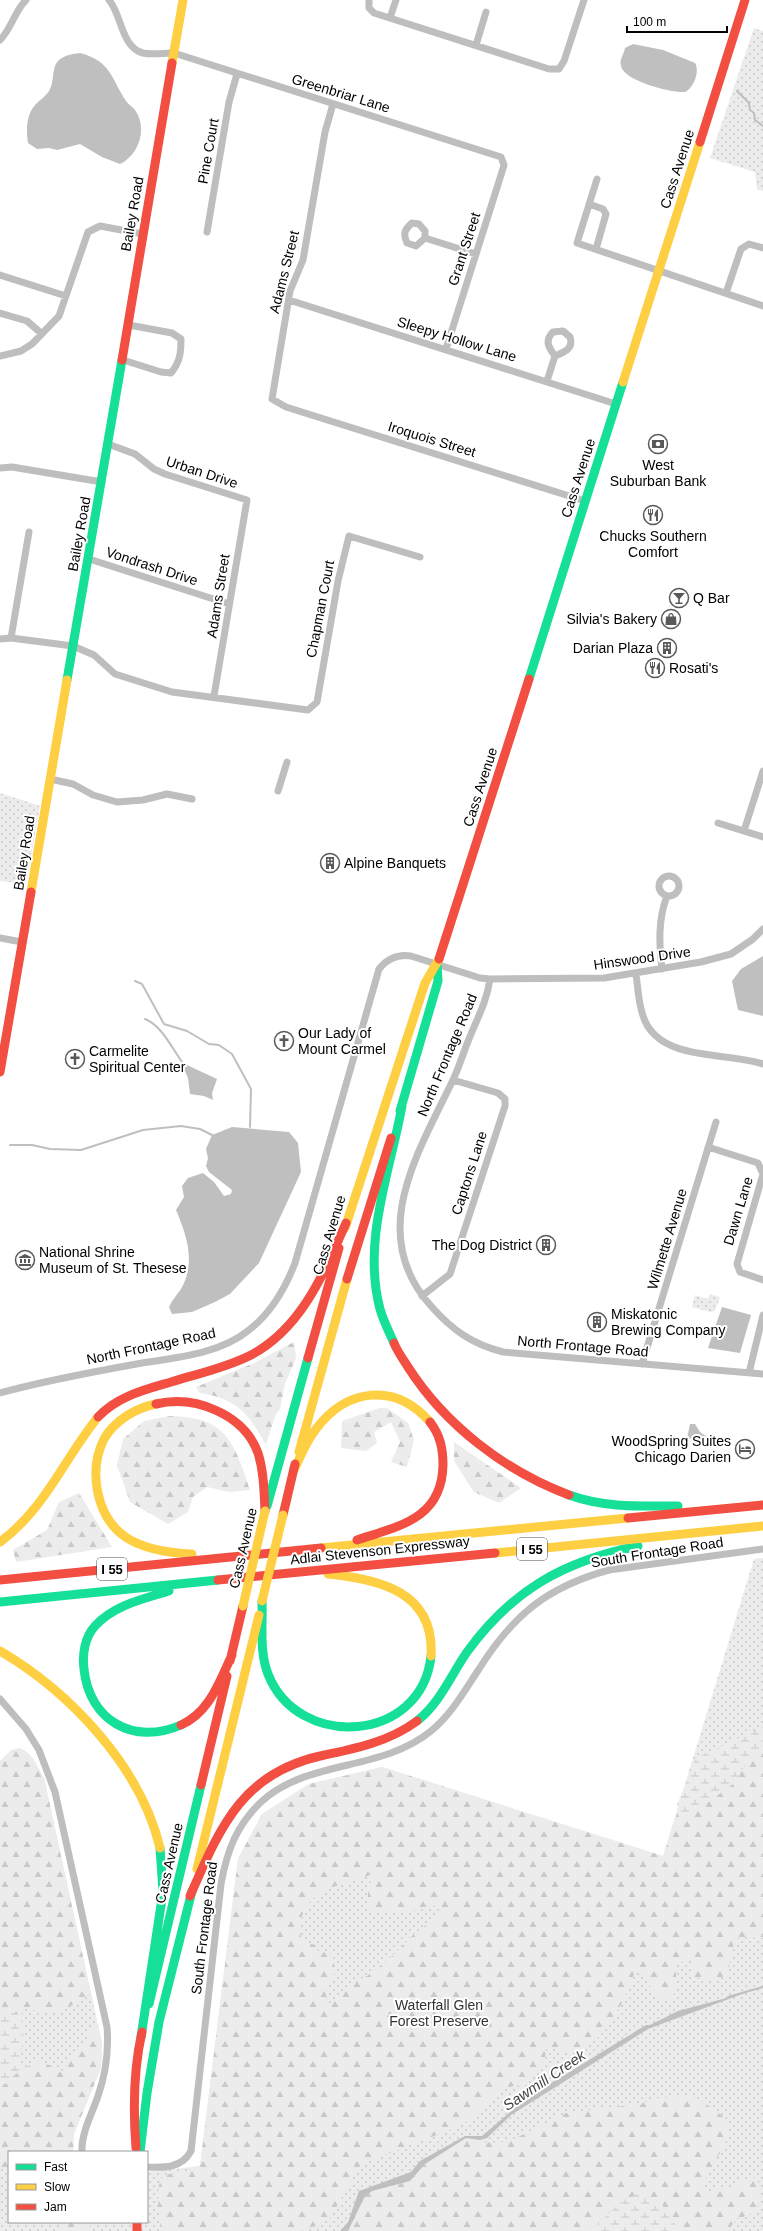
<svg xmlns="http://www.w3.org/2000/svg" width="763" height="2231" font-family="Helvetica,sans-serif">
  <defs>
    <pattern id="grass-dots" width="8" height="8" patternUnits="userSpaceOnUse"><rect width="8" height="8" fill="#ececec"/><path d="M2 2h.1M6 6h.1" fill="none" stroke="#c9c9c9" stroke-width="1.8" stroke-linecap="round"/></pattern>
    <pattern id="forest-firs" width="22" height="20" patternUnits="userSpaceOnUse"><rect width="22" height="20" fill="#ececec"/><path d="M5 1l3.5 6h-7zM16 11l3.5 6h-7z" fill="#c9c9c9"/></pattern>
    <pattern id="wetland-marsh" width="20" height="14" patternUnits="userSpaceOnUse"><rect width="20" height="14" fill="#ececec"/><path d="M1 5h8M5 5V1M11 12h8M15 12V8" fill="none" stroke="#c9c9c9"/></pattern>
  </defs>
  <rect width="100%" height="100%" fill="#fff"/>
  <path fill="url(#grass-dots)" d="M754,28L763,31V191L757,189L755,172L710,158Z
    M0,793L40,806L26,884L0,881Z
    M710,1294L720,1297L715,1311L710,1312L692,1307L695,1295L708,1299Z
    M763,1558V2231H0V1761L44,1778L102,2043L101,2068L74,2134L73,2152H9V2222H147V2172L200,2166L238,1859L262,1814L309,1784L382,1767L663,1856L754,1559Z"/>
  <path fill="url(#forest-firs)" fill-rule="evenodd" d="M294,1342L296,1358L285,1384L280,1409L275,1416L266,1445C249,1414 237,1399 200,1393L196,1387L254,1363Z
    M380,1408H387L408,1423L414,1440L407,1467L391,1462L400,1442L391,1422L374,1432L377,1443L366,1451L341,1448L342,1421Z
    M170,1416C226,1417 234,1441 250,1490L229,1492L207,1487L193,1497L188,1512L168,1524L130,1502L117,1465L123,1439L144,1421Z
    M454,1442L521,1488L499,1503L474,1492L454,1461Z
    M79,1493L112,1547L16,1562L13,1550L47,1530L59,1502Z
    M763,1745V1938L739,1937L734,1943L727,1975C714,1980 703,1982 691,1975L694,1958L675,1964C676,1978 680,1990 669,2000H661L636,1968C628,1994 603,2051 570,2052C563,2052 554,2048 546,2046L545,2059L526,2084L501,2088L470,2120L455,2128L361,2164L329,2220L301,2231H161C160,2220 155,2186 162,2178C168,2172 178,2173 186,2173L193,2167L200,2166L238,1859L262,1814L309,1784L382,1767L663,1856L679,1808L702,1806L729,1787L750,1758ZM373,1874L368,1890V1906L376,1913L419,1910L432,1905L445,1911L414,1934L388,1960L367,1976L350,1984L327,2007L326,1992L335,1972L333,1956L328,1951L320,1954L315,1945L301,1940C301,1933 300,1923 302,1916C312,1886 348,1884 373,1874Z
    M19,1748C32,1751 38,1768 44,1778L91,1994C66,2008 55,2020 26,2007L21,2016L0,2007V1761L11,1750Z
    M98,2025L102,2043L101,2068L74,2134L73,2152H9V2167L0,2170V2088L19,2071L39,2061L63,2071L70,2058L84,2046L89,2033Z
    M659,2098C669,2098 686,2095 696,2098C703,2101 710,2107 716,2111C750,2132 704,2163 703,2191L709,2194L719,2188L732,2190L741,2181L751,2177L757,2179C762,2204 763,2212 736,2219L730,2228L733,2231H680L660,2202L641,2195L605,2216L590,2231H349L364,2198L372,2191L410,2181L425,2164L466,2138L492,2143L510,2141L566,2113L640,2104Z
    M60,2222H91L89,2231H58Z"/>
  <path fill="url(#wetland-marsh)" d="M763,1727V1745L750,1758L733,1784L689,1816L682,1814L677,1805L696,1758Z
    M0,2007L21,2016L24,2030L19,2071L0,2088Z
    M637,2194L660,2202L680,2231H590L622,2201Z"/>
  <path fill="#bfbfbf" d="M633,44L663,50L695,63C700,71 694,88 685,92C671,93 624,81 621,66C619,60 624,54 625,48Z
    M80,53C111,61 111,78 126,101C129,105 133,107 135,110C148,128 139,155 120,164L102,157L80,144L57,150L49,148L37,149L28,143C26,131 26,114 36,104C40,100 46,96 49,91C55,82 51,67 59,60C65,55 73,54 80,53Z
    M763,956V1016L738,1010L732,981L741,969Z
    M187,1065L217,1079L212,1093L213,1100L204,1096L190,1094L188,1078L183,1067Z
    M232,1127L289,1132L298,1143L301,1172L259,1263L230,1294L215,1302L192,1312L172,1314L169,1307C172,1300 177,1295 181,1289C196,1263 187,1236 176,1210L184,1197L182,1186L188,1178L203,1173L214,1182L224,1196L231,1194L232,1190L209,1172L206,1166L208,1158L206,1149L212,1135Z
    M722,1307L751,1315L740,1353L708,1348Z
    M690,1424H695L700,1432L707,1437L687,1439Z
    M745,1993L648,2029L511,2115L487,2138L480,2140L466,2138L425,2164L410,2181L372,2191L364,2198L348,2231H340L348,2222L359,2191L411,2172L420,2161L465,2136H482L527,2098L646,2025H650L678,2011Z"/>
  <g fill="none" stroke-linecap="round" stroke-linejoin="round">
    <path stroke="#bfbfbf" stroke-width="2" d="M737,91L749,103L750,110L754,113L755,120L763,126
      M135,981L142,984L164,1024L187,1031L209,1044L219,1045L232,1054L251,1089L250,1127
      M145,1019C163,1026 173,1051 185,1066
      M10,1145H32L50,1149L81,1150L143,1130L181,1126L200,1129L212,1135
      M728,1997L763,1987"/>
    <path stroke="#bebebe" stroke-width="7" d="M109,0C122,15 121,47 143,53C152,55 164,53 174,53L501,157L504,165L501,175L446,349
      M369,0V8L374,13L549,69H559L564,61L584,0
      M390,18L396,0
      M0,40C12,28 14,12 26,0
      M476,45L486,12
      M333,104L325,132L303,260L290,291L272,399L286,407L585,501
      M597,179L577,243L763,306
      M589,204L603,209L606,214L596,249
      M207,232L229,102L237,74
      M425,238L416,246L407,243C403,234 404,230 412,223L419,224L425,231V238L476,254
      M0,275L66,296
      M726,293L741,249L749,244L763,248
      M289,300L616,404
      M0,313L27,321L42,334
      M0,356L21,351L32,344L59,316L88,232L100,226L143,234
      M123,360L161,372L171,373C180,362 181,353 181,339L172,333L129,325
      M547,381L555,356C564,352 574,349 570,337L563,331L553,332C544,341 549,348 555,356
      M108,444L135,454L154,469L165,474L247,500L214,696
      M0,468L12,467L102,482
      M89,559L229,604
      M11,638L29,532
      M0,639L11,638L73,646L94,655L115,674L172,692L308,710L317,702L338,581L349,536L420,557
      M50,779L73,784L93,795L117,802L143,800L167,794L192,799
      M278,791L287,762
      M718,823L763,837
      M744,831L763,771
      M659 886a10 10 0 1 1 20 0a10 10 0 1 1-20 0Z
      M0,938L22,942
      M662,969C659,944 658,919 667,896
      M636,974C638,989 639,1011 647,1025C668,1061 727,1052 763,1064
      M490,979C487,1001 477,1019 469,1039C463,1053 459,1068 452,1082C418,1153 366,1234 431,1306C452,1330 472,1344 503,1352L763,1374
      M708,1147L758,1163L763,1174L737,1264L740,1272L763,1280
      M422,1296L450,1274L505,1106V1099L498,1093L453,1080
      M642,1364L716,1122
      M749,1373L763,1315
      M0,1393C43,1381 87,1373 131,1365C170,1358 217,1356 249,1330C271,1313 285,1289 295,1263L379,969C387,959 397,954 411,956L480,978L490,979L604,978L701,962L731,954L753,939L763,929
      M0,1699L26,1729L39,1750L55,1792L107,2027C109,2052 106,2073 98,2096C92,2114 81,2133 82,2152
      M147,2167C164,2168 182,2168 191,2151L221,1884C227,1851 236,1826 261,1802C307,1759 381,1772 431,1731C451,1715 465,1690 479,1669C513,1615 547,1587 609,1570L763,1549"/>
    <path stroke="#16e098" stroke-width="9" d="M529,679L623,382
      M67,680L122,360
      M400,1111L438,981L437,964
      M394,1343C389,1332 383,1320 380,1309C362,1241 390,1172 402,1106
      M569,1495C605,1508 641,1506 678,1506
      M267,1506L308,1358
      M169,1591C143,1599 114,1605 95,1626C85,1637 82,1654 84,1669C89,1720 133,1746 181,1725
      M262,1601C263,1624 259,1651 268,1674C298,1751 422,1743 431,1656
      M0,1602L218,1580
      M417,1721C440,1703 451,1675 467,1652C512,1590 564,1561 638,1546
      M149,2004L201,1785
      M141,2037L163,1892L160,1848
      M140,2152L147,2093L159,2022L192,1891"/>
    <path stroke="#ffcf43" stroke-width="9" d="M172,63L183,0
      M623,382L700,142
      M31,892L67,680
      M345,1228L425,983L439,959
      M156,1404C136,1408 115,1420 104,1439C88,1471 96,1518 127,1538C146,1550 170,1553 192,1554
      M299,1452L347,1279
      M294,1470C301,1456 306,1441 316,1429C347,1388 395,1382 430,1422
      M0,1542C45,1509 64,1459 98,1417
      M321,1548L628,1518
      M495,1553L763,1526
      M328,1574C378,1579 435,1591 431,1656
      M0,1651C70,1692 141,1767 160,1848
      M197,1869L259,1615"/>
    <path stroke="#f24e42" stroke-width="9" d="M700,142L745,0
      M122,360L172,63
      M439,959L529,679
      M0,1072L31,892
      M347,1279L391,1138
      M394,1343C397,1351 403,1359 408,1367C445,1425 505,1471 569,1495
      M308,1358L339,1248
      M156,1404C195,1395 244,1414 258,1453C264,1472 264,1492 265,1511
      M98,1417C118,1396 144,1390 171,1382C197,1374 225,1368 249,1356C301,1330 324,1273 346,1223
      M283,1515L295,1464
      M628,1518L763,1505
      M357,1540C399,1526 442,1519 443,1465C443,1448 440,1435 430,1422
      M0,1580L321,1548
      M218,1580L495,1553
      M230,1661L243,1606
      M181,1725C210,1712 219,1682 232,1655
      M201,1785L227,1676
      M190,1896C220,1828 241,1774 320,1756C354,1749 389,1742 417,1721
      M136,2148C133,2109 133,2071 142,2032
      M137,2222V2231"/>
    <path stroke="#ffcf43" stroke-width="9" d="M262,1601L283,1515
      M243,1606L265,1511"/>
  </g>
  <defs>
    <symbol id="bank-ring" viewBox="-11 -11 22 22"><circle r="9.5" fill="#fff" stroke="#595959" stroke-width="1.5"/><path d="M-6-4H6V4H-6ZM0-2.3a2.3 2.3 0 1 0 0 4.6a2.3 2.3 0 1 0 0-4.6Z" fill="#595959"/></symbol>
    <symbol id="restaurant-ring" viewBox="-11 -11 22 22"><circle r="9.5" fill="#fff" stroke="#595959" stroke-width="1.5"/><path d="M-5-6h1v4h1v-4h1v4h1v-4h1v5L-1.5 .5V6h-2V.5L-5-1ZM5-6V6H3V1.5H1.5Q1.5-4 5-6Z" fill="#595959"/></symbol>
    <symbol id="bar-ring" viewBox="-11 -11 22 22"><circle r="9.5" fill="#fff" stroke="#595959" stroke-width="1.5"/><path d="M-6-5H6L.8 .8V4.5H3.5V6h-7V4.5H-.8V.8Z" fill="#595959"/></symbol>
    <symbol id="shop-ring" viewBox="-11 -11 22 22"><circle r="9.5" fill="#fff" stroke="#595959" stroke-width="1.5"/><path d="M-5-2.5h2.3a2.7 3.5 0 0 1 5.4 0H5L5.5 6h-11ZM-1.5-2.5h3a1.5 2.3 0 0 0-3 0Z" fill="#595959"/></symbol>
    <symbol id="building-ring" viewBox="-11 -11 22 22"><circle r="9.5" fill="#fff" stroke="#595959" stroke-width="1.5"/><path d="M-4-6H4V6H1V3H-1V6H-4ZM-2.5-4.3h1.7v1.8h-1.7ZM.8-4.3h1.7v1.8H.8ZM-2.5-1h1.7V.8h-1.7ZM.8-1h1.7V.8H.8Z" fill="#595959"/></symbol>
    <symbol id="church-ring" viewBox="-11 -11 22 22"><circle r="9.5" fill="#fff" stroke="#595959" stroke-width="1.5"/><path d="M-1.2-6h2.4v3.5h3.3v2.4h-3.3V6h-2.4V-.1h-3.3v-2.4h3.3Z" fill="#595959"/></symbol>
    <symbol id="museum-ring" viewBox="-11 -11 22 22"><circle r="9.5" fill="#fff" stroke="#595959" stroke-width="1.5"/><path d="M0-6L6-3V-2H-6V-3ZM-5-1h2V3h-2ZM-1-1h2V3h-2ZM3-1h2V3H3ZM-6 4H6V6H-6Z" fill="#595959"/></symbol>
    <symbol id="hotel-ring" viewBox="-11 -11 22 22"><circle r="9.5" fill="#fff" stroke="#595959" stroke-width="1.5"/><path d="M-6-4.5h1.5V1H6V5H4.5V3h-9V5H-6ZM-4 0a1.8 1.8 0 1 1 3.6 0ZM.5 0V-2.5h3Q6-2.5 6 0Z" fill="#595959"/></symbol>
  </defs>
  <g fill-rule="evenodd">
    <use href="#bank-ring" x="647" y="433" width="22" height="22"/>
    <use href="#restaurant-ring" x="642" y="504" width="22" height="22"/>
    <use href="#bar-ring" x="668" y="587" width="22" height="22"/>
    <use href="#shop-ring" x="660" y="608" width="22" height="22"/>
    <use href="#building-ring" x="656" y="637" width="22" height="22"/>
    <use href="#restaurant-ring" x="644" y="657" width="22" height="22"/>
    <use href="#building-ring" x="319" y="852" width="22" height="22"/>
    <use href="#church-ring" x="273" y="1030" width="22" height="22"/>
    <use href="#church-ring" x="64" y="1048" width="22" height="22"/>
    <use href="#building-ring" x="535" y="1234" width="22" height="22"/>
    <use href="#museum-ring" x="14" y="1249" width="22" height="22"/>
    <use href="#building-ring" x="586" y="1311" width="22" height="22"/>
    <use href="#hotel-ring" x="734" y="1438" width="22" height="22"/>
  </g>
  <g text-anchor="middle" dominant-baseline="central" stroke-width="4" stroke-linejoin="round" paint-order="stroke">
    <g fill="#fff" stroke="#4c4c4c" stroke-width="1">
      <rect x="517" y="1538" width="30" height="22" rx="3"/>
      <rect x="97" y="1558" width="30" height="22" rx="3"/>
    </g>
    <g font-size="13" font-weight="bold" fill="#000">
      <text x="532" y="1549">I 55</text>
      <text x="112" y="1569">I 55</text>
    </g>
    <g font-size="14" fill="#000" stroke="#fff">
      <text transform="translate(341 93) rotate(17)">Greenbriar Lane</text>
      <text transform="translate(208 151) rotate(-80)">Pine Court</text>
      <text transform="translate(677 169) rotate(-72)">Cass Avenue</text>
      <text transform="translate(132 214) rotate(-80)">Bailey Road</text>
      <text transform="translate(464 249) rotate(-72)">Grant Street</text>
      <text transform="translate(284 272) rotate(-76)">Adams Street</text>
      <text transform="translate(457 339) rotate(17)">Sleepy Hollow Lane</text>
      <text transform="translate(432 439) rotate(17)">Iroquois Street</text>
      <text transform="translate(202 472) rotate(18)">Urban Drive</text>
      <text transform="translate(578 478) rotate(-72)">Cass Avenue</text>
      <text transform="translate(79 534) rotate(-80)">Bailey Road</text>
      <text transform="translate(152 566) rotate(18)">Vondrash Drive</text>
      <text transform="translate(218 596) rotate(-81)">Adams Street</text>
      <text transform="translate(320 609) rotate(-79)">Chapman Court</text>
      <text transform="translate(480 787) rotate(-72)">Cass Avenue</text>
      <text transform="translate(24 853) rotate(-81)">Bailey Road</text>
      <text transform="translate(642 958) rotate(-8)">Hinswood Drive</text>
      <text transform="translate(447 1055) rotate(-67)">North Frontage Road</text>
      <text transform="translate(469 1173) rotate(-72)">Captons Lane</text>
      <text transform="translate(738 1211) rotate(-73)">Dawn Lane</text>
      <text transform="translate(329 1235) rotate(-73)">Cass Avenue</text>
      <text transform="translate(667 1239) rotate(-73)">Wilmette Avenue</text>
      <text transform="translate(151 1346) rotate(-12)">North Frontage Road</text>
      <text transform="translate(583 1346) rotate(5)">North Frontage Road</text>
      <text transform="translate(243 1548) rotate(-77)">Cass Avenue</text>
      <text transform="translate(380 1550) rotate(-6)">Adlai Stevenson Expressway</text>
      <text transform="translate(657 1552) rotate(-9)">South Frontage Road</text>
      <text transform="translate(169 1863) rotate(-77)">Cass Avenue</text>
      <text transform="translate(204 1928) rotate(-83)">South Frontage Road</text>
    </g>
    <g font-size="14" fill="#000" stroke="#fff" text-anchor="start">
      <text x="658" y="465" text-anchor="middle">West<tspan x="658" dy="16">Suburban Bank</tspan></text>
      <text x="653" y="536" text-anchor="middle">Chucks Southern<tspan x="653" dy="16">Comfort</tspan></text>
      <text x="693" y="598">Q Bar</text>
      <text x="657" y="619" text-anchor="end">Silvia's Bakery</text>
      <text x="653" y="648" text-anchor="end">Darian Plaza</text>
      <text x="669" y="668">Rosati's</text>
      <text x="344" y="863">Alpine Banquets</text>
      <text x="298" y="1033">Our Lady of<tspan x="298" dy="16">Mount Carmel</tspan></text>
      <text x="89" y="1051">Carmelite<tspan x="89" dy="16">Spiritual Center</tspan></text>
      <text x="532" y="1245" text-anchor="end">The Dog District</text>
      <text x="39" y="1252">National Shrine<tspan x="39" dy="16">Museum of St. Thesese</tspan></text>
      <text x="611" y="1314">Miskatonic<tspan x="611" dy="16">Brewing Company</tspan></text>
      <text x="731" y="1441" text-anchor="end">WoodSpring Suites<tspan x="731" dy="16">Chicago Darien</tspan></text>
    </g>
    <g font-size="14" fill="#333" stroke="#fff">
      <text x="439" y="2005">Waterfall Glen<tspan x="439" dy="16">Forest Preserve</tspan></text>
    </g>
    <g font-size="15" font-style="italic" fill="#444" stroke="#fff">
      <text transform="translate(544 2080) rotate(-34)">Sawmill Creek</text>
    </g>
  </g>
  <rect x="8" y="2151" width="140" height="72" fill="#ffffff" stroke="#999999"/>
  <rect x="16" y="2164" width="20" height="6" fill="#16e098" stroke="#999999"/>
  <text x="44" y="2171" font-size="12" fill="#000000">Fast</text>
  <rect x="16" y="2184" width="20" height="6" fill="#ffcf43" stroke="#999999"/>
  <text x="44" y="2191" font-size="12" fill="#000000">Slow</text>
  <rect x="16" y="2204" width="20" height="6" fill="#f24e42" stroke="#999999"/>
  <text x="44" y="2211" font-size="12" fill="#000000">Jam</text>
  <path d="M627 26v6h100v-6" fill="none" stroke="#000000" stroke-width="2"/>
  <text x="633" y="26" font-size="12" fill="#000000" stroke="#ffffff" stroke-width="3" paint-order="stroke">100 m</text>
</svg>
